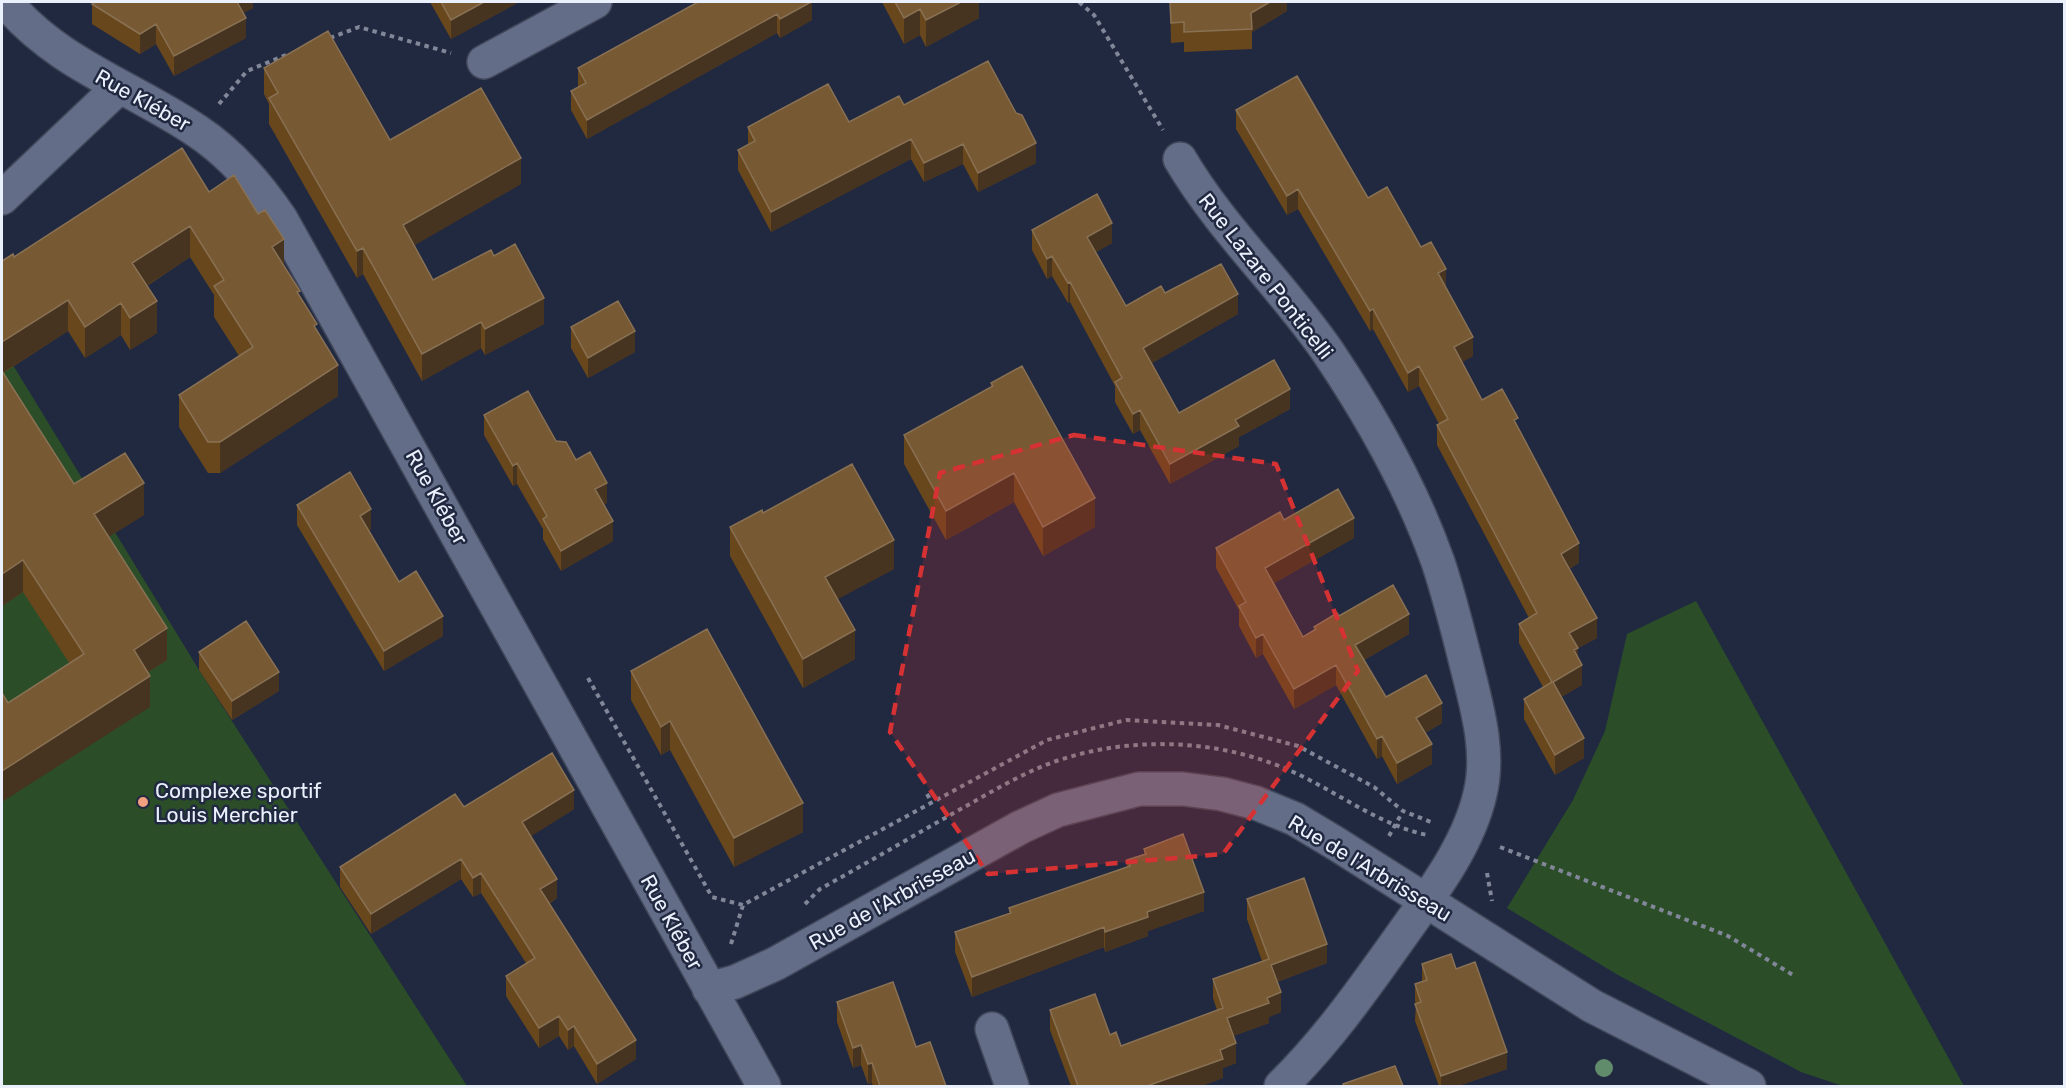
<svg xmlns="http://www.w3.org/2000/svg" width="2066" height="1088" font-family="Rubik,sans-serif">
  <rect width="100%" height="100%" fill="#212940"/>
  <path fill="#2b4e29" d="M2,347L199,670L467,1086H2Z
    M1696,601L1964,1086H1843L1801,1072L1618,975L1507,908L1573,800L1605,731L1627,634Z"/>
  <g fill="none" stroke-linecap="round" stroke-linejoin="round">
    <defs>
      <path id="minor" d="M484,62L595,2
        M1180,159C1221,229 1282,285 1328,352C1371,416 1412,489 1438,562C1450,598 1459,635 1468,671C1478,711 1490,754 1480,794C1468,847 1430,895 1399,939C1362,991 1326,1042 1281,1086
        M992,1029L1012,1086"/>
      <path id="tertiary" d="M6,2C57,64 132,87 197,131C232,154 258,185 281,219L764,1086
        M2,198L119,87
        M709,989L735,982L775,964L1021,827L1058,810L1139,789H1183L1222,794L1256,803L1295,819L1335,843L1592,1006L1749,1086"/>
    </defs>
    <use href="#minor" stroke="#40475a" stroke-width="36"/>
    <use href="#tertiary" stroke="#40475a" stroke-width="36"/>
    <path stroke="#818799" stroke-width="4" stroke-dasharray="4.5 4.5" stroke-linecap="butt" d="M1079,2L1094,15L1163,130
      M330,38L359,27L451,53
      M219,104L247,71L286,55
      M588,678L712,897L743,905
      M927,794L931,801
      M1389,836L1403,811
      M1500,847L1728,936L1793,975
      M1487,873L1492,901
      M805,904L820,889C867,863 913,836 959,810C995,790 1030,768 1069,757C1134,738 1208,740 1271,763C1326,782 1371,823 1427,835
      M731,944L743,905L1047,740L1126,720L1218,725L1298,746L1374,787L1403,811L1431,822"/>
    <use href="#minor" stroke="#636d88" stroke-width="33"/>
    <use href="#tertiary" stroke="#636d88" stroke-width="33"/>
  </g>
  <circle fill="#618c6c" cx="1604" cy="1068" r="9"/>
  <path fill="#69471c" d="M253,2V8L243,13L246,38L174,76L156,44L140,54L92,24V4Z
    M430,2H519L451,39Z
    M698,2L812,20L780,38L777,33L587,139L571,110V91L578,87V68Z
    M882,2H979V18L926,47L920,35L904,44Z
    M1170,2H1287V11L1252,32V49L1184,52V42L1171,43Z
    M264,68L390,140L521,184L414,245L433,280L494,256L544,324L485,355L481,348L422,381L363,274L357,278L269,124V104L264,94Z
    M904,105L1036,163L978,192L963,164L924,182L911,159L771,232L738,170V150L748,145V127L849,122Z
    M1236,110L1368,198L1421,247L1446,288L1473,356L1462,362L1482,400L1518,427L1579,563L1569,569L1597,638L1578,648V657L1582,685L1561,697L1584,758L1555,775L1524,719V699L1543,687L1519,643V624L1529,618L1437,445V425L1439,424L1419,386L1408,392L1373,329L1370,331L1298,209L1287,215L1236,129Z
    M209,192L284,266L317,332L338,396L220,473H208L179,427V395L239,356L214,317V295L190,257L147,286L157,333L130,350L121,335L85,358L68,331L3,373L74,484L144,515L108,537L167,660L148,672L150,707L8,703L70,664L23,592L2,606V261Z
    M1032,230L1112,243L1096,252L1126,306L1165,293L1238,314L1152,363L1179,413L1290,409L1239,437V446L1170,484L1140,430L1133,434L1115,402V386L1070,302L1068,303L1052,276L1047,279L1032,250Z
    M571,327L635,352L588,378L571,348Z
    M991,383L1095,527L1043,556L1014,502L946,540L904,464V435L991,387Z
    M484,415L556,441L576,460L607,503L604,504L613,541L561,571L543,539V529L517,484L513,486L484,435Z
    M297,505L371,529L369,530L399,582L443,636L384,671L297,525Z
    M763,513L894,569L837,599L855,659L803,688L730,556V527Z
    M1284,520L1354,538L1274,583L1303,637L1314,630V627L1339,616L1409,634L1364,660L1386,697L1442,723L1425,733L1432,764L1397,784L1382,756L1377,759L1336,685L1294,709L1263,654L1256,658L1239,626V610L1216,568V548Z
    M199,652L279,691L232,720L199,670Z
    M631,671L803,832L734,867L670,750L661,755L631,700Z
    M464,807L574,809L531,836L557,898L549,904L636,1059L597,1084L574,1046L568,1050L559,1036L539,1048L506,996V976L526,963L481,893L473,897L461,879L371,934L340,887V867Z
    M1144,849L1204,911L1148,931V936L1105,952L1104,947L972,997L955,952V932L1009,913V908L1127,867V860L1144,854Z
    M1247,899L1327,963L1277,982L1281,1012L1269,1017V1023L1233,1036L1236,1063L1223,1068V1078L1201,1086H1071L1050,1030V1010L1110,1035L1121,1046L1217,1010L1213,998V979L1262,961L1247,919Z
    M1422,964L1456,969L1507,1069L1458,1086H1439L1415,1021L1416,1004L1415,1001V984L1422,981Z
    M837,1002L916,1047L946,1086H873L872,1083L868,1084L861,1065L853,1068L837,1022Z"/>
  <path fill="#463320" d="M234,2H253V8L234,17Z
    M484,2H519L451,39V20Z
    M812,2V20L780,38V19Z
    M961,2H979V18L926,47V20Z
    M1270,2H1287V11L1252,32L1251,13Z
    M920,9V35L904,44V18Z
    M777,14V33L587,139V120Z
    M246,18V38L174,76V56Z
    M156,24V44L140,54V34Z
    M911,139V159L771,232V212Z
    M1036,143V163L978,192V173Z
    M963,144V164L924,182V163Z
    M521,158V184L403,252V225Z
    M1298,189V209L1287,215V196Z
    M1112,223V243L1087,257V237Z
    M190,226V257L132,295V263Z
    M284,239V270L272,247Z
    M363,248V274L357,278V251Z
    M1052,256V276L1047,279V259Z
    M1446,269V288L1438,273Z
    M1070,282V302L1068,303V283Z
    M1238,294V314L1143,368V348Z
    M544,298V324L485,355V329Z
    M68,300V331L2,373V342Z
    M157,301V333L130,350V318Z
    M121,303V335L85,358V327Z
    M1373,309V329L1370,331V311Z
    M481,322V348L422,381V354Z
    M635,331V352L588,378V358Z
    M1473,337V356L1454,367V347Z
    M338,365V396L220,473V442Z
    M1419,366V386L1408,392V373Z
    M1290,389V409L1239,437V446L1170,484V464L1235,420Z
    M1140,410V430L1133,434V414Z
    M517,463V484L513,486V466Z
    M1014,473V502L946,540V511Z
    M144,483V515L94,546V514Z
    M607,483V503L595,509V489Z
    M1095,498V527L1043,556V527Z
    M371,509V529L360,535V516Z
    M1354,518V538L1265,588V568Z
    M613,521V541L561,571V551Z
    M894,540V569L825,606V577Z
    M1579,543V563L1561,573V554Z
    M23,560V592L2,606V574Z
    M1409,614V634L1355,665V645Z
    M443,616V636L384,671V651Z
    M1597,618V638L1569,653V633Z
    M167,628V660L134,681V650Z
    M855,630V659L803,688V659Z
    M1263,634V654L1256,658V638Z
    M1578,648V668L1582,665V685L1553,702V682L1574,650Z
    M1336,665V685L1294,709V689Z
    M279,672V691L232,720V701Z
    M150,676V707L2,802V771Z
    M1442,703V723L1416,738V718Z
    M670,721V750L661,755V727Z
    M1382,736V756L1377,759V739Z
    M1584,738V758L1555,775V755Z
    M1432,744V764L1397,784V763Z
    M574,790V809L522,842V822Z
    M803,803V832L734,867V838Z
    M461,859V879L371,934V914Z
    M481,873V893L473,897V878Z
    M557,879V898L540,909V889Z
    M1204,892V911L1148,931V936L1105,952V932L1147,912Z
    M1104,927V947L972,997V977Z
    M1327,944V963L1271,984V965Z
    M1281,992V1012L1269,1017V1023L1227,1038V1018L1267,998Z
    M559,1016V1036L539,1048V1028Z
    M574,1026V1046L568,1050V1030Z
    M636,1040V1059L597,1084V1064Z
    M1236,1043V1063L1223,1068V1078L1201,1086H1147L1220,1050Z
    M861,1045V1065L853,1068V1048Z
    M1507,1052V1069L1458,1086H1441V1076Z
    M872,1063V1083L868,1084V1064Z"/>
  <path fill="#775934" stroke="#897154" stroke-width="1.5" d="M96,2H237L246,18L174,56L156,24L140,34L92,4Z
    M441,2H484L451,20Z
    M698,2H811L780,19L777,14L587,120L571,91L586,83L578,68Z
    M895,2H961L926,20L920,9L904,18Z
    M1170,2H1270L1251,13L1252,29L1184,32V22L1171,23Z
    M328,31L390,140L481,88L521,158L403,225L433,280L491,250L494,256L515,244L544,298L485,329L481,322L422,354L363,248L357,251L269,98L278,93L264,68Z
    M988,61L1016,113L1022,115L1036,143L978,173L963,144L924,163L911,139L771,212L738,150L755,141L748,127L828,84L849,122L899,96L904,105Z
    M1297,76L1368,198L1387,187L1421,247L1431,242L1446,269L1438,273L1473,337L1454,347L1482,400L1502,389L1518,418L1514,420L1579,543L1561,554L1597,618L1569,633L1578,648L1574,650L1582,665L1553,682L1584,738L1555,755L1524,699L1552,682L1519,624L1537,613L1437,425L1448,419L1419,366L1408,373L1373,309L1370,311L1298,189L1287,196L1236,110Z
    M182,148L209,192L234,175L258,214L265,210L284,239L272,247L300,291L297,292L317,324L314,326L338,365L220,442H208L179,395L253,347L214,286L224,280L190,226L132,263L157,301L130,318L121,303L85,327L68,300L2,342V261L13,254L14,257Z
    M1097,194L1112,223L1087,237L1126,306L1161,286L1165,293L1221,264L1238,294L1143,348L1179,413L1274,360L1290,389L1235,420L1239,426L1170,464L1140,410L1133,414L1115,382L1122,378L1070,282L1068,283L1052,256L1047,259L1032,230Z
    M618,301L635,331L588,358L571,327Z
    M1022,366L1095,498L1043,527L1014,473L946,511L904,435L993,386L991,383Z
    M2,371L74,484L125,453L144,483L94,514L167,628L134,650L150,676L2,771V693L8,703L84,654L23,560L2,574Z
    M528,391L556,441L566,442L576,460L590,452L607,483L595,489L613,521L561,551L543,519L547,516L517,463L513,466L484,415Z
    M852,464L894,540L825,577L855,630L803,659L730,527L762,510L763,513Z
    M350,472L371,509L360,516L399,582L416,571L443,616L384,651L297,505Z
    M1338,489L1354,518L1265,568L1303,637L1316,629L1314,627L1337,613L1339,616L1393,585L1409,614L1355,645L1386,697L1426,675L1442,703L1416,718L1432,744L1397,763L1382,736L1377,739L1336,665L1294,689L1263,634L1256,638L1239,606L1246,602L1216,548L1280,512L1284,520Z
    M246,621L279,672L232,701L199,652Z
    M707,629L803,803L734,838L670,721L661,727L631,671Z
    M552,753L574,790L522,822L557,879L540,889L636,1040L597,1064L574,1026L568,1030L559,1016L539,1028L506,976L535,958L481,873L473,878L461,859L371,914L340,867L455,794L464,807Z
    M1183,834L1204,892L1147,912L1148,917L1105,932L1104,927L972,977L955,932L1011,913L1009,908L1130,866L1127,860L1146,854L1144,849Z
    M1304,878L1327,944L1271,965L1281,992L1267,998L1269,1003L1227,1018L1236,1043L1220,1050L1223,1059L1147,1086H1078L1050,1010L1095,994L1110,1035L1116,1032L1121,1046L1223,1008L1213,979L1269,959L1247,899Z
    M1451,954L1456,969L1475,962L1507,1052L1441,1076L1415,1004L1421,1002L1415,984L1427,980L1422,964Z
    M893,982L916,1047L930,1042L946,1086H880L872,1063L868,1064L861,1045L853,1048L837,1002Z
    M1395,1066L1403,1086H1344L1343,1084Z"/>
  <path fill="#d73233" fill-opacity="0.2" stroke="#d73233" stroke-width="4.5" stroke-dasharray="12 8" stroke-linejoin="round" d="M1074,435L1276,464L1358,671L1223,854L988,874L890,732L940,473Z"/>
  <circle fill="#f2a080" stroke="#212940" stroke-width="2" cx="143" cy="802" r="6"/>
  <g text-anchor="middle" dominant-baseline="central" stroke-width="5" stroke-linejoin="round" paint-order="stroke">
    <g font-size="21" fill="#ebf0fd" stroke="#212940">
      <text transform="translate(143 100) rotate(29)">Rue Kléber</text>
      <text transform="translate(1266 276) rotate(52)">Rue Lazare Ponticelli</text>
      <text transform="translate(437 497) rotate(61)">Rue Kléber</text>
      <text transform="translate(1370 868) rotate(31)">Rue de l'Arbrisseau</text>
      <text transform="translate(892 899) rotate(-29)">Rue de l'Arbrisseau</text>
      <text transform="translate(672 922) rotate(61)">Rue Kléber</text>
    </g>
    <g font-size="21" fill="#ebf0fd" stroke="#212940" text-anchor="start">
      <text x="155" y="790">Complexe sportif<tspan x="155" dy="24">Louis Merchier</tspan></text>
    </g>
  </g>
  <rect width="2066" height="1088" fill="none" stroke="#ebf0fd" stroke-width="6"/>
</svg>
